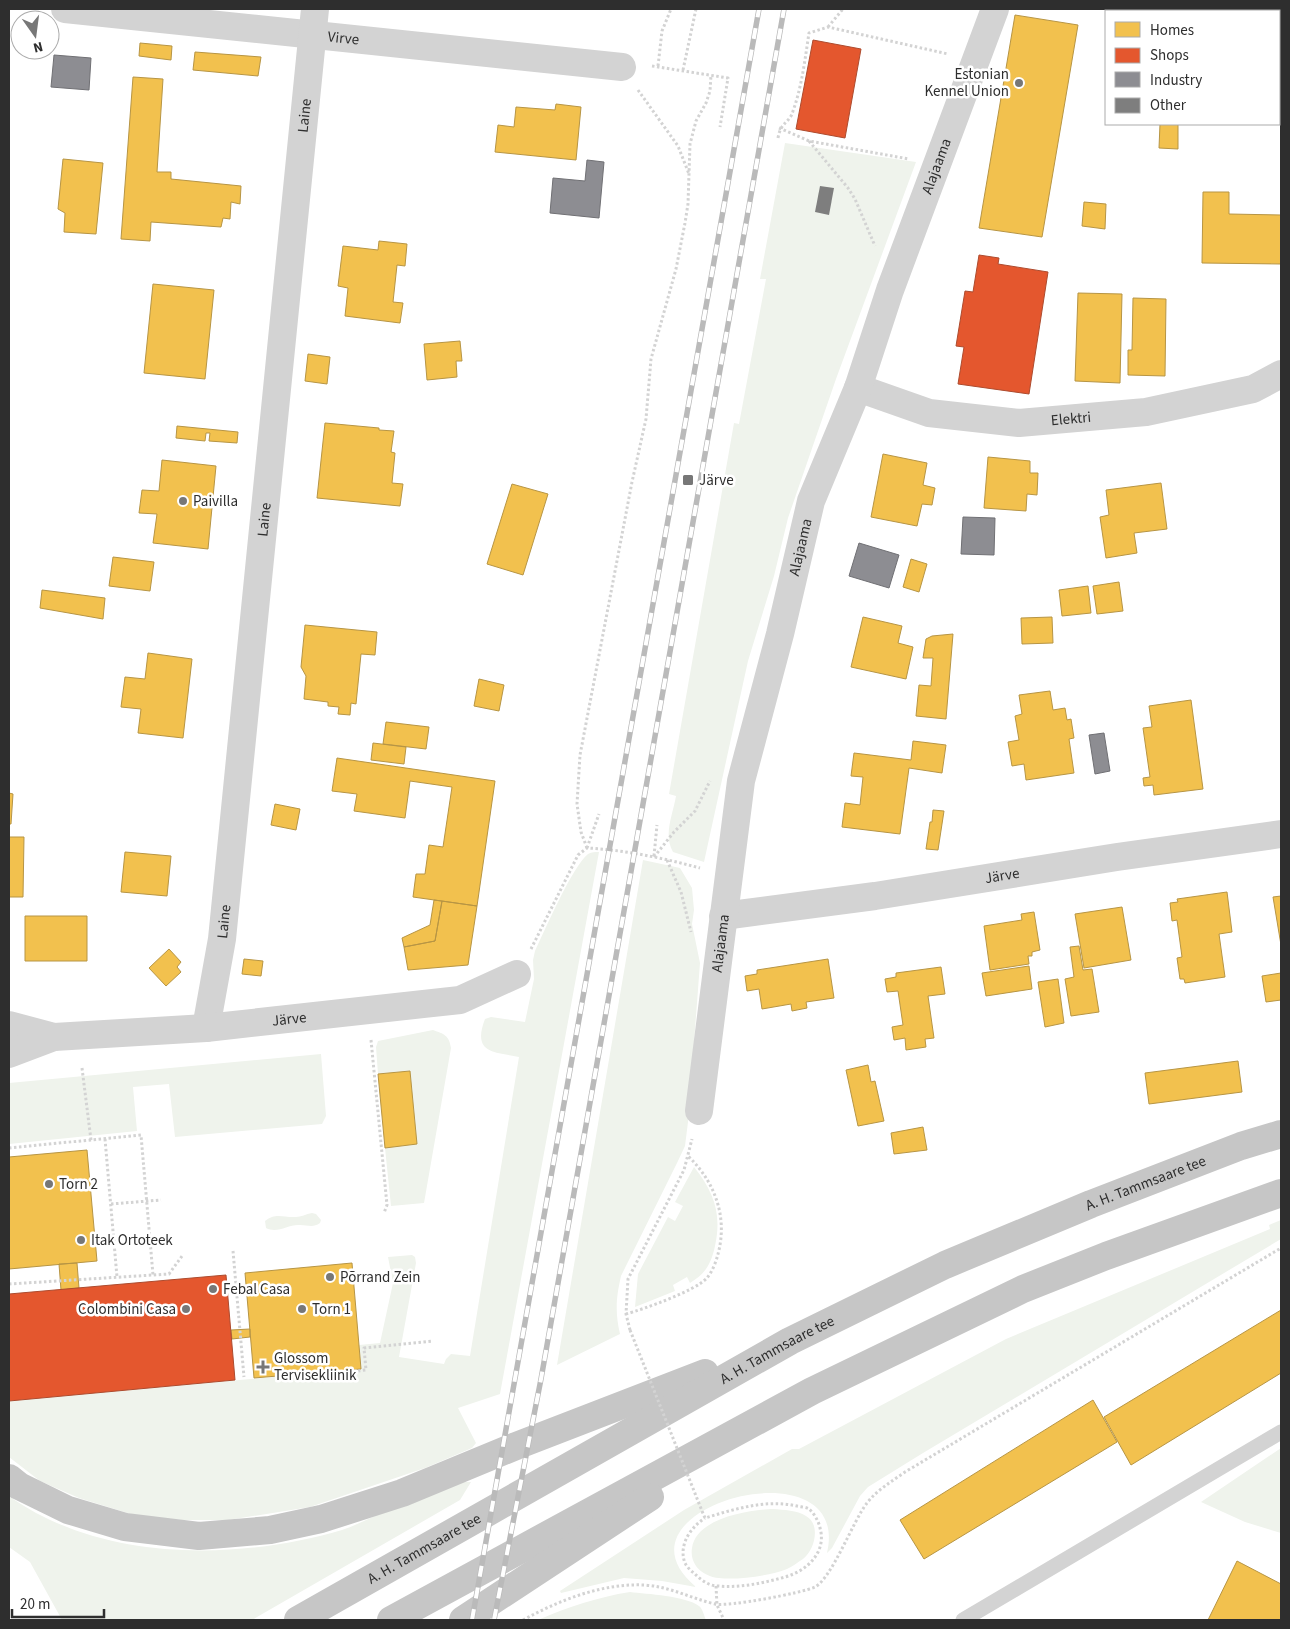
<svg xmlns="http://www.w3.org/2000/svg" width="1290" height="1629" font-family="'Source Sans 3',sans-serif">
  <rect width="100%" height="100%" fill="#fff"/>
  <path fill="#eff3ec" d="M785,143L916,162L836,379L788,518L774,576L748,661L704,862L673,852C663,835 673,814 676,796L669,794L734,423L739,424L766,279H760Z
    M599,852L500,1394L458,1408L476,1443L472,1448L425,1468L310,1507L228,1520H182L134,1515L79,1498L40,1481L9,1457V1401L361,1369L359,1345L380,1343L393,1283L388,1257L412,1255L415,1257L416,1263L399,1357L444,1364L446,1359L451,1354L470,1356L519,1057C497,1052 471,1055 485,1019L491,1017L525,1022L534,979L533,960L535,951C545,930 572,867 588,854C592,852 595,852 599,852Z
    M643,860L680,868L692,888L694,910L692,924L700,963L688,1122L685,1146L677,1163L621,1276C616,1298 615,1312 620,1334L557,1365Z
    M433,1030C444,1034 449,1035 451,1048L424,1203L391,1206L385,1148L417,1144L410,1071L378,1074L376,1047L378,1041Z
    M321,1054L326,1116L322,1124L175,1137L169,1084L133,1087L137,1131L9,1144V1083Z
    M694,1167C714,1192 722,1214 715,1246C711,1264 706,1273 690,1283L687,1277L673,1285L675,1291L635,1307L638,1274L668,1217L675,1221L683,1206L675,1202Z
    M312,1213L316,1214L321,1220L320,1223C313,1228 308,1225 300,1225C288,1224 278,1234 266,1228L265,1221C276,1212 284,1218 296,1217C301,1217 306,1214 312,1213Z
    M1281,1220V1239L923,1453L868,1487L860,1496L832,1548L827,1553C853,1440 600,1507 696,1587L662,1581L624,1578L561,1593L560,1591L684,1510L792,1449H799L1006,1339L1270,1229L1269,1225Z
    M1281,1448V1533L1245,1522L1201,1502Z
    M458,1482H471L460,1500L252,1620H62L30,1562L9,1547V1496C101,1562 237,1561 342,1530C354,1526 366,1520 377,1515C404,1504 431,1493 458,1482Z
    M773,1509C784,1510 797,1510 806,1516C821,1524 815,1550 803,1559C798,1562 792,1567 787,1569C769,1576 737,1580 719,1578C711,1578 700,1572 696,1566C692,1560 691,1554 692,1548C696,1518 749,1510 773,1509Z
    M630,1592C647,1594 686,1596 699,1606C703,1609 704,1616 706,1620H538C568,1607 598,1597 630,1592Z"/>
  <path fill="#f2c14e" stroke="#b79544" d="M1015,15L1078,25L1042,237L979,228Z
    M140,43L172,46L171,60L139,56Z
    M195,52L261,57L258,76L193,70Z
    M133,77L163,79L157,172H171V179L241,186L240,204L231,202L230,219L223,218L221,227L151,222L150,241L121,239Z
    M556,104L581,107L576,160L495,152L498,125L514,127L516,107L555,110Z
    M1160,124H1178V149L1159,148Z
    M63,159L103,163L96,234L64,232L65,213L58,209Z
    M1203,192H1229V214L1281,215V264L1202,263Z
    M1084,202L1106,204L1105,229L1082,226Z
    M379,241L407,244L405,266L397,265L393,302L403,303L400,323L345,316L348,288L338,286L343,246L378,250Z
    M153,284L214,290L205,379L144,373Z
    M1078,293L1122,294L1120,383L1075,381Z
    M1133,298L1166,299L1165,376L1128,375V350H1132Z
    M460,341L462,361H456L457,377L427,380L424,344Z
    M308,354L330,357L327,384L305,381Z
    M325,423L379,428V430L394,431L391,452L395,453L392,483L403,484L400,506L317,498Z
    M177,426L238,432L237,443L209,441L210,433H206L205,441L176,438Z
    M883,454L927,463L923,485L935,488L932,505L922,504L917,526L871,517Z
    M988,457L1030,461V473H1038L1037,495L1027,494L1026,511L984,508Z
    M162,460L216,466L208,549L153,543L157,514L139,513L142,490L159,491Z
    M1161,483L1167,529L1134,533L1137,553L1106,558L1100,517L1109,515L1106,490Z
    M512,484L548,494L523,575L487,564Z
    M113,557L154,562L150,591L109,586Z
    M911,559L927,564L919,592L903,587Z
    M1119,582L1123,611L1097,614L1093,586Z
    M1088,586L1091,613L1062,616L1059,590Z
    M42,590L105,598L103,619L40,608Z
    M863,617L902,626L898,643L913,647L906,679L851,667Z
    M1052,617L1053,643L1022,644L1021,618Z
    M305,625L377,632L375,655L361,654L356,704L351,703L350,715L338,714L339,707L328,706V702L304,699L306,676L301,667Z
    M953,634L946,719L916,716L919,685L931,686L933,658H923L926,639L932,636Z
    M148,653L192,659L183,738L138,733L141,709L121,707L125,677L145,679Z
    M479,679L504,685L499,711L474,706Z
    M1050,691L1053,710L1065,708L1067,720L1071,719L1074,738L1069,739L1074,773L1026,780L1024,764L1012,766L1008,742L1019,740L1015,716L1022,714L1019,695Z
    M1191,700L1203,789L1154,795L1153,785L1144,786L1143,778L1150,777L1143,728L1152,727L1149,706Z
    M386,722L429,727L426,749L383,744Z
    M913,741L946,745L942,773L909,768L900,834L842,827L845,803L860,805L863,777L851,776L854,753L911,760Z
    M373,743L406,747L404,764L371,760Z
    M337,758L495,781L477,906L413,897L416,874H425L429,845L443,847L452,787L410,781L405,818L354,811L357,794L332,791Z
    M9,793L13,794L11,824H9Z
    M275,804L300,809L296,830L271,825Z
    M933,810L944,811L938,850L926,849L930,822H932Z
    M9,837H24L23,897H9Z
    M125,852L171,856L167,896L121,892Z
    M1227,892L1232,932L1219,934L1225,977L1185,983L1184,979H1180L1177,958L1182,957L1177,920L1172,921L1170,903L1178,902L1177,899Z
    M1281,896V945L1273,897Z
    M434,900L442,901L435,941L404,947L402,938L430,925Z
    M442,901L477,906L468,965L408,970L404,947L435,941Z
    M1122,907L1131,960L1084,968L1075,914Z
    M1034,912L1040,950L1032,952V956H1028L1029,964L990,970L984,926L1022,920L1021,914Z
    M25,916H87V961H25Z
    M1079,946L1083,970L1092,969L1099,1012L1071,1016L1065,979L1074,977L1070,947Z
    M169,949L181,962L177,967L181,972L166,986L149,968Z
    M244,959L263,961L261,976L242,974Z
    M828,959L834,998L806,1002L807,1008L792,1011L791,1004L762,1009L759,989L747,991L745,976L757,974V970Z
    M1029,966L1032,989L986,996L982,973Z
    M941,967L945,994L928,996L934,1038L925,1039L926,1047L906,1050L905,1038L894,1040L892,1027L903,1025L898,991L887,992L885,979L896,977V973Z
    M1281,973V1000L1266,1002L1262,976Z
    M1058,979L1064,1023L1045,1027L1038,982Z
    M1238,1061L1242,1092L1149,1104L1145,1073Z
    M868,1065L871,1082L875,1081L884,1121L858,1126L846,1070Z
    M410,1071L417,1144L385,1148L378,1074Z
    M923,1127L927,1150L894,1154L891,1133Z
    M87,1150L97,1261L9,1269V1157Z
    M77,1263L79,1288L61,1290L59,1264Z
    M352,1263L361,1369L254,1378L245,1273Z
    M1281,1310V1373L1131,1465L1104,1417Z
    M250,1329V1337L232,1339L231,1330Z
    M1093,1400L1117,1442L924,1559L900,1520Z
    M1237,1561L1281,1584V1620H1208Z"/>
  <path fill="#e4572e" stroke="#ad4b2e" d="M813,40L861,49L845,138L796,129Z
    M979,255L999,258L998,264L1048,272L1029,394L958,384L964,347L956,346L965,291L973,292Z
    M226,1275L235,1380L9,1401V1294Z"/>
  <path fill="#8d8d92" stroke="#707074" d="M54,55L91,58L89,90L51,87Z
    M587,160L604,162L599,218L550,213L553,178L585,181Z
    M963,517L995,518L994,555L961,554Z
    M859,543L899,555L889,588L849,576Z
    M1104,733L1110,771L1095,774L1089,735Z"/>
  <path fill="#7e7e7e" d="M820,186L834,188L829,215L815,212Z"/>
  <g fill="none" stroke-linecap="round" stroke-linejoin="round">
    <path stroke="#d3d3d3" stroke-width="3" stroke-dasharray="2.5 2.5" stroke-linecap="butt" d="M828,27L843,9
      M652,66L728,78L720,127
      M658,66L662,31L671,9
      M683,70L696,9
      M638,90L678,146L689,174
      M779,128L809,141L909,159
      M778,138C781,121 790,123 793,111C802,86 805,59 809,33L828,27L948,54
      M809,141L848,188L855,199L875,246
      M587,848L581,832L577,804L580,755L632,482L646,419L651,359L676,269L685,223L688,204L690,144L696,121L706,103L710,91L711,75
      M587,848L599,814
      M654,856L657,825
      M654,857L674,832L695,811L710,781
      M667,860L681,892L691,932
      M531,949L578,855L587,848C625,850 663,858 700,868
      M371,1040L387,1205L384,1213
      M82,1068L91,1140
      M105,1139L117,1277
      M9,1148L141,1135L153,1275
      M111,1204L161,1200
      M233,1251L244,1377
      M9,1284L169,1274L182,1256
      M626,1314C644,1309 695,1291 707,1278C712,1272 716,1262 718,1254C728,1217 715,1182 688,1156
      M630,1330L626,1314L628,1279L684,1170L692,1139
      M340,1371V1373L366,1370L364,1348L433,1341
      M702,1511L705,1518C735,1509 766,1499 797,1506C801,1507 806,1507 809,1509C814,1513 819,1522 820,1528C827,1552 807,1571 785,1577C763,1583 741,1588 718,1586C709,1586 701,1580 695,1574C691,1571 687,1567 685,1563C678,1545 691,1527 705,1518
      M716,1586L717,1605L724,1620
      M523,1620C560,1600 602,1583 645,1585C671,1587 690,1598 715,1604C728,1607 802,1593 815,1587C832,1578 853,1521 867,1503C877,1490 891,1482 905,1472L1281,1248"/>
    <path stroke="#d3d3d3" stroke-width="15" d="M963,1620L1281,1432"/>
    <g stroke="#d3d3d3" stroke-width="28">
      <path id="s1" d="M65,9L622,67"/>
      <path d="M1236,9L1249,11"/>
      <path d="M1279,17L1281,18"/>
      <path id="s2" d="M858,388L929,413L1019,423L1146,412L1253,389L1281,374"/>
      <path id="s3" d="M723,916L875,896L1117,857L1281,834"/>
      <path d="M9,1025L54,1037"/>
      <path id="s4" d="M206,1028L222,939L315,9"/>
      <path id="s5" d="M9,1054L54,1037L206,1028L460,1000L517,974"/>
      <path id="s6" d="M699,1111L741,781L780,634L811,501L858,388L890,290L995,9"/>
    </g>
    <g stroke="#c6c6c6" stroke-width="28">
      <path d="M9,1478L19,1486L68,1510L125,1527L199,1536L270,1530L321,1519L402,1493L516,1446L705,1373"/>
      <path id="s7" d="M298,1620L790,1341L945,1265L1091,1204L1241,1146L1281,1134"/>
      <path d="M391,1620L812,1391L1023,1289L1106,1256L1281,1193"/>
      <path d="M463,1620L650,1497"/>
    </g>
    <defs>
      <path id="rail" d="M472,1620L759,9
        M494,1620L541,1379L784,9"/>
    </defs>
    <use href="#rail" stroke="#bababa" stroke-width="5.5"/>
    <use href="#rail" stroke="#fff" stroke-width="4" stroke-dasharray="11" stroke-linecap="butt"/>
    <path stroke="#d3d3d3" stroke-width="3" stroke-dasharray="2.5 2.5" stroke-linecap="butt" d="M630,1330L702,1511"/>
  </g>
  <g fill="#777" stroke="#fff" stroke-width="2">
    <circle cx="1019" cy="83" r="5"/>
    <rect x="682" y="474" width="12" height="12" rx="2.5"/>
    <circle cx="183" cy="501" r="5"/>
    <circle cx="49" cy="1184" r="5"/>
    <circle cx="81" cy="1240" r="5"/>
    <circle cx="330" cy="1277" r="5"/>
    <circle cx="213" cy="1289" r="5"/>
    <circle cx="186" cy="1309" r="5"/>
    <circle cx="302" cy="1309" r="5"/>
    <path d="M260.5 1359.5h5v5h5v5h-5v5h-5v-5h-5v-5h5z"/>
  </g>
  <g text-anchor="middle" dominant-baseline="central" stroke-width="5" stroke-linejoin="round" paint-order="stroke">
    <g font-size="15" fill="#2e2e2e" stroke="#fff">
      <text stroke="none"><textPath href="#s1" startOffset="280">Virve</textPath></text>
      <text stroke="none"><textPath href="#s4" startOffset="918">Laine</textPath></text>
      <text stroke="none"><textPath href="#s6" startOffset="979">Alajaama</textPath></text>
      <text stroke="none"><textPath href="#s2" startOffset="218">Elektri</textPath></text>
      <text stroke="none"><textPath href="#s4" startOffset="512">Laine</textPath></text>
      <text stroke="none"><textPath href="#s6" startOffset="574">Alajaama</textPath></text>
      <text stroke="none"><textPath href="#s3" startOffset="282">Järve</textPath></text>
      <text stroke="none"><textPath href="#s4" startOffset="108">Laine</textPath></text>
      <text stroke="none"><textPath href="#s6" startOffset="169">Alajaama</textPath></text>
      <text stroke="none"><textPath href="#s5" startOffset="284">Järve</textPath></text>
      <text stroke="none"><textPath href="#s7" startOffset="955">A. H. Tammsaare tee</textPath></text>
      <text stroke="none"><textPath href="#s7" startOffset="550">A. H. Tammsaare tee</textPath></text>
      <text stroke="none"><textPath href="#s7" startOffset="145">A. H. Tammsaare tee</textPath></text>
    </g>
    <g font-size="15" fill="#2e2e2e" stroke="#fff" text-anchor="start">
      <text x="1009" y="74" text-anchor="end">Estonian<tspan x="1009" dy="17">Kennel Union</tspan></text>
      <text x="699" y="480">Järve</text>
      <text x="193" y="501">Paivilla</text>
      <text x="59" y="1184">Torn 2</text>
      <text x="91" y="1240">Itak Ortoteek</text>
      <text x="340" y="1277">Põrrand Zein</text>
      <text x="223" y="1289">Febal Casa</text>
      <text x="176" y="1309" text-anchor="end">Colombini Casa</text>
      <text x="312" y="1309">Torn 1</text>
      <text x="274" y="1358">Glossom<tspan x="274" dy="17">Tervisekliinik</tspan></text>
    </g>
  </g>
  <rect width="1290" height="1629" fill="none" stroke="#2e2e2e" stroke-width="20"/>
  <rect x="1105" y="10" width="175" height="115" fill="#ffffff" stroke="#ababab"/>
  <rect x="1115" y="22" width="25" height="15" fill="#f2c14e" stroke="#ababab"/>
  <text x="1150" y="35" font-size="15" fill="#2e2e2e">Homes</text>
  <rect x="1115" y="48" width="25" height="15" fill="#e4572e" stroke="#ababab"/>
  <text x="1150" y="60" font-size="15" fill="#2e2e2e">Shops</text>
  <rect x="1115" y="72" width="25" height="15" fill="#8d8d92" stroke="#ababab"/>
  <text x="1150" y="85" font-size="15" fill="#2e2e2e">Industry</text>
  <rect x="1115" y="98" width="25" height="15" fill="#7e7e7e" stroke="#ababab"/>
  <text x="1150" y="110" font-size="15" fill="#2e2e2e">Other</text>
  <g transform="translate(35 35) rotate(166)"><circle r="24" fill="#ffffff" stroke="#ababab"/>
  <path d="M0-4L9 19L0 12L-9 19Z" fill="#777777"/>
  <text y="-8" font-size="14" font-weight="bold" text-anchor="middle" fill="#2e2e2e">N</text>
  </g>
  <path d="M12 1609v8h92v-8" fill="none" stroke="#2e2e2e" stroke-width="2.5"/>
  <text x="20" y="1609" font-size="15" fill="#2e2e2e" stroke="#ffffff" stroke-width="4" paint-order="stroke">20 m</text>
</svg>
